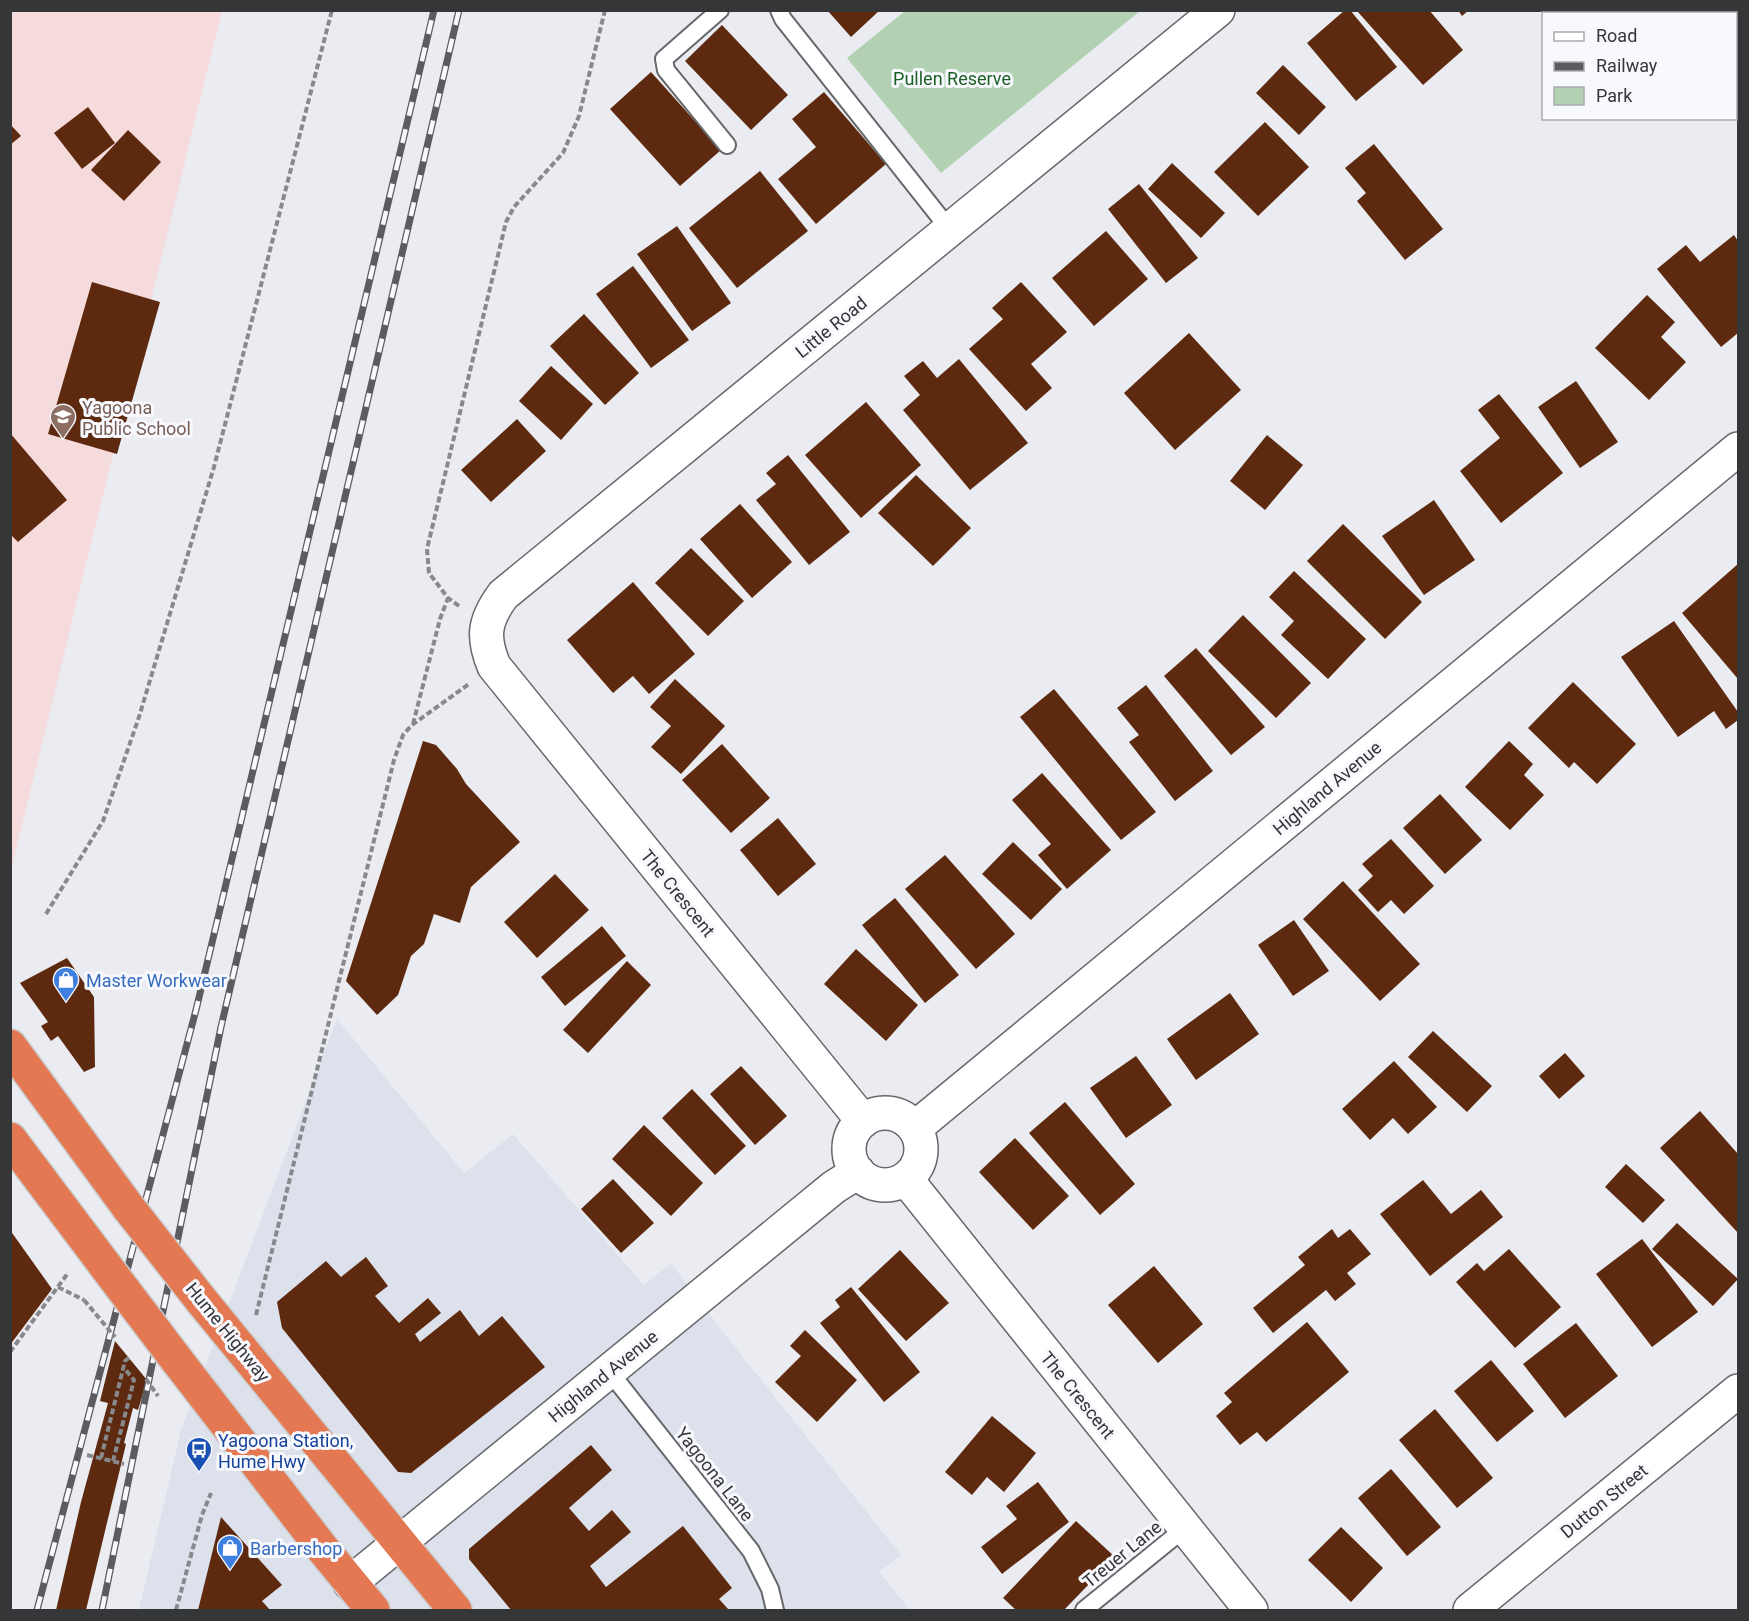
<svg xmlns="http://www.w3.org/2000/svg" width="1749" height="1621" font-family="Roboto,sans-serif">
  <rect width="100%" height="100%" fill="#eaecf1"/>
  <path fill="#dde1ec" d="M337,1019L464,1173L513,1134L644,1285L671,1263L730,1341L901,1555L879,1572L910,1610H139L181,1430Z"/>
  <path fill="#f6dbdc" d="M11,11H222L11,870Z"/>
  <path fill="#b2d1b2" d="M905,11V10L1140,11L941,173L847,58Z"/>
  <path fill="#5d2a0f" d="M827,10H880L851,37Z
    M1345,10H1350L1397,67L1356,101L1307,43Z
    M1360,10H1429L1463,50L1423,85L1358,12Z
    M1458,10H1469L1462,16Z
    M1592,10H1655L1658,14H1594Z
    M722,25L788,95L751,130L685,61Z
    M1283,65L1326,107L1299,135L1256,93Z
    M651,72L721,150L680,186L610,109Z
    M824,92L886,164L816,224L778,179L816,147L792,119Z
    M88,107L115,143L82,169L54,133Z
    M1265,122L1309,167L1258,216L1214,172Z
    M10,124L21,136L10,145Z
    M128,130L161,162L124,201L91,170Z
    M1374,144L1443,229L1405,260L1357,201L1366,193L1345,168Z
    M1172,163L1225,213L1201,238L1148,189Z
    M760,171L808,231L737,288L689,228Z
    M1139,184L1198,258L1166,283L1108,209Z
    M677,226L731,303L692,331L637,254Z
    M1106,231L1148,279L1094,326L1052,278Z
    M1734,235L1738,241V333L1721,347L1657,269L1686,245L1700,262Z
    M633,266L689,340L651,368L596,294Z
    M92,282L160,302L117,454L48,434Z
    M1021,282L1067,332L1031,364L1052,388L1026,411L969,349L1003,319L992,308Z
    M1647,295L1675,322L1661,337L1686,362L1649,400L1595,348Z
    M584,314L639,373L605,405L550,346Z
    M1189,333L1241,390L1175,450L1124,393Z
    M959,359L1028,443L970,490L903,410L920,395L904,376L923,361L937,378Z
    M551,366L593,404L561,440L519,401Z
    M1576,381L1618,442L1580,468L1538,407Z
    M1499,394L1563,473L1501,523L1460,471L1500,438L1478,410Z
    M866,402L921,465L861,518L805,455Z
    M517,419L546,451L491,502L461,470Z
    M10,433L67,500L18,542L10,534Z
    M1267,435L1303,465L1265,510L1230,481Z
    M788,455L850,532L809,565L756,500L776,484L766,473Z
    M916,475L971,528L933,566L878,513Z
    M1434,500L1475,560L1424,595L1382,536Z
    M740,504L792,562L752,598L700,539Z
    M1343,524L1422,602L1385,639L1307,561Z
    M691,548L744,601L708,636L655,583Z
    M1738,564V679L1682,613Z
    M1294,571L1366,639L1328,679L1281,635L1294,621L1269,597Z
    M633,582L695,654L649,694L633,676L613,693L567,640Z
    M1243,615L1311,683L1276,718L1208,651Z
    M1674,621L1738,712V720L1726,729L1714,711L1678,737L1621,657Z
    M1196,648L1265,727L1231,755L1164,676Z
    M675,679L725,726L681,774L651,747L671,726L650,707Z
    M1573,682L1636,744L1597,784L1574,762L1569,768L1528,728Z
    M1146,685L1213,771L1175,801L1129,742L1139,735L1117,708Z
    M1054,689L1156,812L1121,840L1020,717Z
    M423,741L436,745L457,769L466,784L520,842L471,887L460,923L434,914L424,944L411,956L398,995L377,1015L346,981Z
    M1509,741L1533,764L1524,775L1544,795L1510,830L1465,787Z
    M722,744L770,798L731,833L682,780Z
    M1042,773L1111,850L1067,889L1038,855L1051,844L1012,800Z
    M1440,794L1482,840L1445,874L1403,828Z
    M778,818L816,864L778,896L740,850Z
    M1391,839L1434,886L1404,914L1391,900L1378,912L1358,890L1373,876L1362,864Z
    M1013,842L1062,889L1031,920L982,874Z
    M945,855L1015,934L976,969L905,889Z
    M555,874L589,910L537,958L504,922Z
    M1343,881L1420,964L1380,1001L1303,919Z
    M895,898L959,975L925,1003L862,925Z
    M1294,920L1329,971L1293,996L1258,945Z
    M602,926L626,956L565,1006L541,977Z
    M856,949L918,1005L886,1041L824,984Z
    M67,958L94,997L95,1067L84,1072L58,1036L51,1041L41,1026L48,1022L20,983Z
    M627,961L651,985L588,1053L563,1030Z
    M1230,993L1259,1034L1196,1080L1167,1039Z
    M1433,1031L1492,1086L1467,1112L1408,1057Z
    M1565,1053L1585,1076L1559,1099L1539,1076Z
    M1136,1056L1172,1105L1126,1138L1090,1088Z
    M1394,1061L1437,1107L1408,1134L1393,1118L1370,1140L1342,1109Z
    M741,1066L787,1116L755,1145L710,1094Z
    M692,1089L746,1146L715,1175L662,1118Z
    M1065,1102L1135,1184L1100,1215L1029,1133Z
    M1700,1111L1738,1154V1233L1660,1148Z
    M644,1125L703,1183L671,1216L612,1159Z
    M1015,1138L1069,1196L1033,1230L979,1172Z
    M1626,1164L1665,1200L1643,1223L1605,1187Z
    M613,1179L654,1223L621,1253L581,1209Z
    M1423,1180L1451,1214L1481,1190L1503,1217L1430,1276L1380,1214Z
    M1677,1223L1738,1279L1713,1306L1652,1249Z
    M1332,1229L1338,1238L1350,1229L1371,1254L1347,1273L1356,1284L1335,1301L1326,1290L1273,1333L1253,1308L1305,1265L1298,1257Z
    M10,1230L52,1289L10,1345Z
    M1642,1239L1698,1312L1652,1347L1596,1274Z
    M1509,1249L1561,1307L1515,1348L1456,1282L1477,1263L1484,1271Z
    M900,1250L949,1303L906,1341L858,1289Z
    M366,1257L388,1286L375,1296L399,1323L428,1298L441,1313L415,1334L420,1342L460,1310L479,1336L502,1316L545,1367L411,1473L398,1472L282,1328L277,1302L326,1261L341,1277Z
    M1154,1266L1203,1324L1158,1363L1108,1305Z
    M851,1287L920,1372L884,1402L820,1323L840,1307L835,1300Z
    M1307,1322L1349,1372L1266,1442L1257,1432L1240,1445L1216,1416L1232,1402L1224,1393Z
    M1576,1323L1618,1376L1565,1418L1523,1364Z
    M805,1330L857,1380L817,1422L775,1382L801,1356L790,1346Z
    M115,1341L147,1380L138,1410L133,1408L124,1443L126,1444L86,1610H56L81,1502L108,1403L100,1401Z
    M1491,1360L1534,1411L1497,1442L1454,1391Z
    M1435,1409L1493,1478L1457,1508L1399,1440Z
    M992,1416L1036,1453L1004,1492L987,1477L972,1495L945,1472Z
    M591,1445L612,1470L569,1508L589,1531L612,1510L631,1532L590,1566L606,1587L683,1526L732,1588L719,1599L729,1610H511L469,1559V1549Z
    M1391,1469L1441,1527L1407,1556L1358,1498Z
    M1038,1482L1069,1522L1002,1574L981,1547L1017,1519L1006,1506Z
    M221,1517L282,1585L262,1601L270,1610H198Z
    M1076,1521L1115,1557L1064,1610H1016L1003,1598Z
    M1341,1527L1383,1568L1351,1602L1308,1560Z"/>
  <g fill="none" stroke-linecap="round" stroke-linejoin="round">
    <defs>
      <path id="service" d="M720,10L664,59L666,70L727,145
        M779,10L783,19L810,53L950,230
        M609,1371L751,1551L770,1589L775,1610
        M1084,1610L1185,1528"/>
      <path id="minor" d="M849 1149a36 36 0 1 1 72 0a36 36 0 1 1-72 0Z
        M863,1121L494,666C482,637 484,621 503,595L1218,10
        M915,1128L1738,449
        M906,1179L1251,1610
        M350,1583L834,1187L858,1172
        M1470,1610L1738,1391"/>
      <path id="trunk" d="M10,1046L128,1207
        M10,1139L107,1268
        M201,1300L455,1610
        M176,1359L322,1548L373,1610"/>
    </defs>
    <use href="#service" stroke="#66686c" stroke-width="20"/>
    <use href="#minor" stroke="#66686c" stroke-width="36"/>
    <use href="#trunk" stroke="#cacbcb" stroke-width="36"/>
    <path stroke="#87898c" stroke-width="4" stroke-dasharray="6 3" stroke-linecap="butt" d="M459,606L448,598L429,573L427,549L506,222L514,207L563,153L579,116L605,10
      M413,724L440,619L448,598
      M46,914L103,821L139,717L214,467L332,10
      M58,1287L84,1300
      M256,1315L394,760L403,735L412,725L469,684
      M10,1352L68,1273
      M87,1455L124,1464
      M101,1458L125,1361L131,1356
      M113,1461L134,1380L124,1368
      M176,1610L202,1515L211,1493"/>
    <use href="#service" stroke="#fff" stroke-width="16"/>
    <use href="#minor" stroke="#fff" stroke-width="33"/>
    <use href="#trunk" stroke="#e47852" stroke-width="33"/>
    <defs>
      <path id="rail" d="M37,1610L196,1010L434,10
        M102,1610L221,1027L459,10"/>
    </defs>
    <use href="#rail" stroke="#5b5c5e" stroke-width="7"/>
    <use href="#rail" stroke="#f8f9fe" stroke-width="4.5" stroke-dasharray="14" stroke-linecap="butt"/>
    <defs>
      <path id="trunk-bridge" d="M128,1207L201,1300
        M107,1268L176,1359"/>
    </defs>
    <use href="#trunk-bridge" stroke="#cacbcb" stroke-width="36" stroke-linecap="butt"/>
    <path stroke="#87898c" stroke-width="4" stroke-dasharray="6 3" stroke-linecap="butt" d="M84,1300L115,1337
      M146,1379L158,1396"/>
    <use href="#trunk-bridge" stroke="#e47852" stroke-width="33"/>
  </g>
  <defs>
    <symbol id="school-pin" viewBox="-11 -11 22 30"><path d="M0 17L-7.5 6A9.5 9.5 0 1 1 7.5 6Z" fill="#8d6e63" stroke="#f8f9fe"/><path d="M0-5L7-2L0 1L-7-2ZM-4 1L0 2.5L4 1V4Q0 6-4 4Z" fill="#fff"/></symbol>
    <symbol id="shop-pin" viewBox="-11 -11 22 30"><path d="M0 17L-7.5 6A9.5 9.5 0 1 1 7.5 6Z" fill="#3f7fe0" stroke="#f8f9fe"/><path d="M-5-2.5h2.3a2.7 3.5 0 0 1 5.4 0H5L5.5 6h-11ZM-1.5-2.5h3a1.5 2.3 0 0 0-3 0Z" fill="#fff"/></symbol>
    <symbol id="bus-pin" viewBox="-11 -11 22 30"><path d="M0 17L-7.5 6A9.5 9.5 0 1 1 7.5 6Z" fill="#1a4fb4" stroke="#f8f9fe"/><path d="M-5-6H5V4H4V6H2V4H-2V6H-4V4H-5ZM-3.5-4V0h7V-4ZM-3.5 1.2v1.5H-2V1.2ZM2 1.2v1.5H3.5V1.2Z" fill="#fff"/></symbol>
  </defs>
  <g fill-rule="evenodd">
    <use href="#school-pin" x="48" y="402" width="30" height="40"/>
    <use href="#shop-pin" x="51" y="965" width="30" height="40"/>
    <use href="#bus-pin" x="184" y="1435" width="30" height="40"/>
    <use href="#shop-pin" x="215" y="1533" width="30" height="40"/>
  </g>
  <g text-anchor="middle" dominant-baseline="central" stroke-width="6" stroke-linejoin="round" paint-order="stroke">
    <g font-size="18" fill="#1b5f24" stroke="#f8f9fe">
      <text x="952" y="78">Pullen Reserve</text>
    </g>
    <g font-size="18" fill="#353637" stroke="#f8f9fe">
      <text transform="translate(831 327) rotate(-39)">Little Road</text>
      <text transform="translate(1327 788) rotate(-40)">Highland Avenue</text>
      <text transform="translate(678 893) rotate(51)">The Crescent</text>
      <text transform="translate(228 1332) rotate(51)">Hume Highway</text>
      <text transform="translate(603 1376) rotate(-39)">Highland Avenue</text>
      <text transform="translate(1078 1395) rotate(51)">The Crescent</text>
      <text transform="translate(715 1474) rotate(52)">Yagoona Lane</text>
      <text transform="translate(1604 1501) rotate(-39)">Dutton Street</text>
      <text transform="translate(1122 1554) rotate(-39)">Treuer Lane</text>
    </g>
    <g font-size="18" fill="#785e54" stroke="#f8f9fe" text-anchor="start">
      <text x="82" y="407">Yagoona<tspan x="82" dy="21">Public School</tspan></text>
    </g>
    <g font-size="18" fill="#366cbe" stroke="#f8f9fe" text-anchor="start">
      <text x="86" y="980">Master Workwear</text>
      <text x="250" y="1548">Barbershop</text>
    </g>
    <g font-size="18" fill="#164399" stroke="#f8f9fe" text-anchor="start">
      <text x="218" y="1440">Yagoona Station,<tspan x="218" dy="21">Hume Hwy</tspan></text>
    </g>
  </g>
  <rect width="1749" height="1621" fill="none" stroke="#353637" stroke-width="24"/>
  <rect x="1542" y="12" width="195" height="108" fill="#f8f9fe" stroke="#aaabae" stroke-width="1.5"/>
  <rect x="1554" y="32" width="30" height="9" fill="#ffffff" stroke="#aaabae" stroke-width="1.5"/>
  <text x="1596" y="42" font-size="18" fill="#353637">Road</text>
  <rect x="1554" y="62" width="30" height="9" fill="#5b5c5e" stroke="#aaabae" stroke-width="1.5"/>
  <text x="1596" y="72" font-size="18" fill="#353637">Railway</text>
  <rect x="1554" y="87" width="30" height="18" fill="#b2d1b2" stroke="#aaabae" stroke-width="1.5"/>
  <text x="1596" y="102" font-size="18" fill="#353637">Park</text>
</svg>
